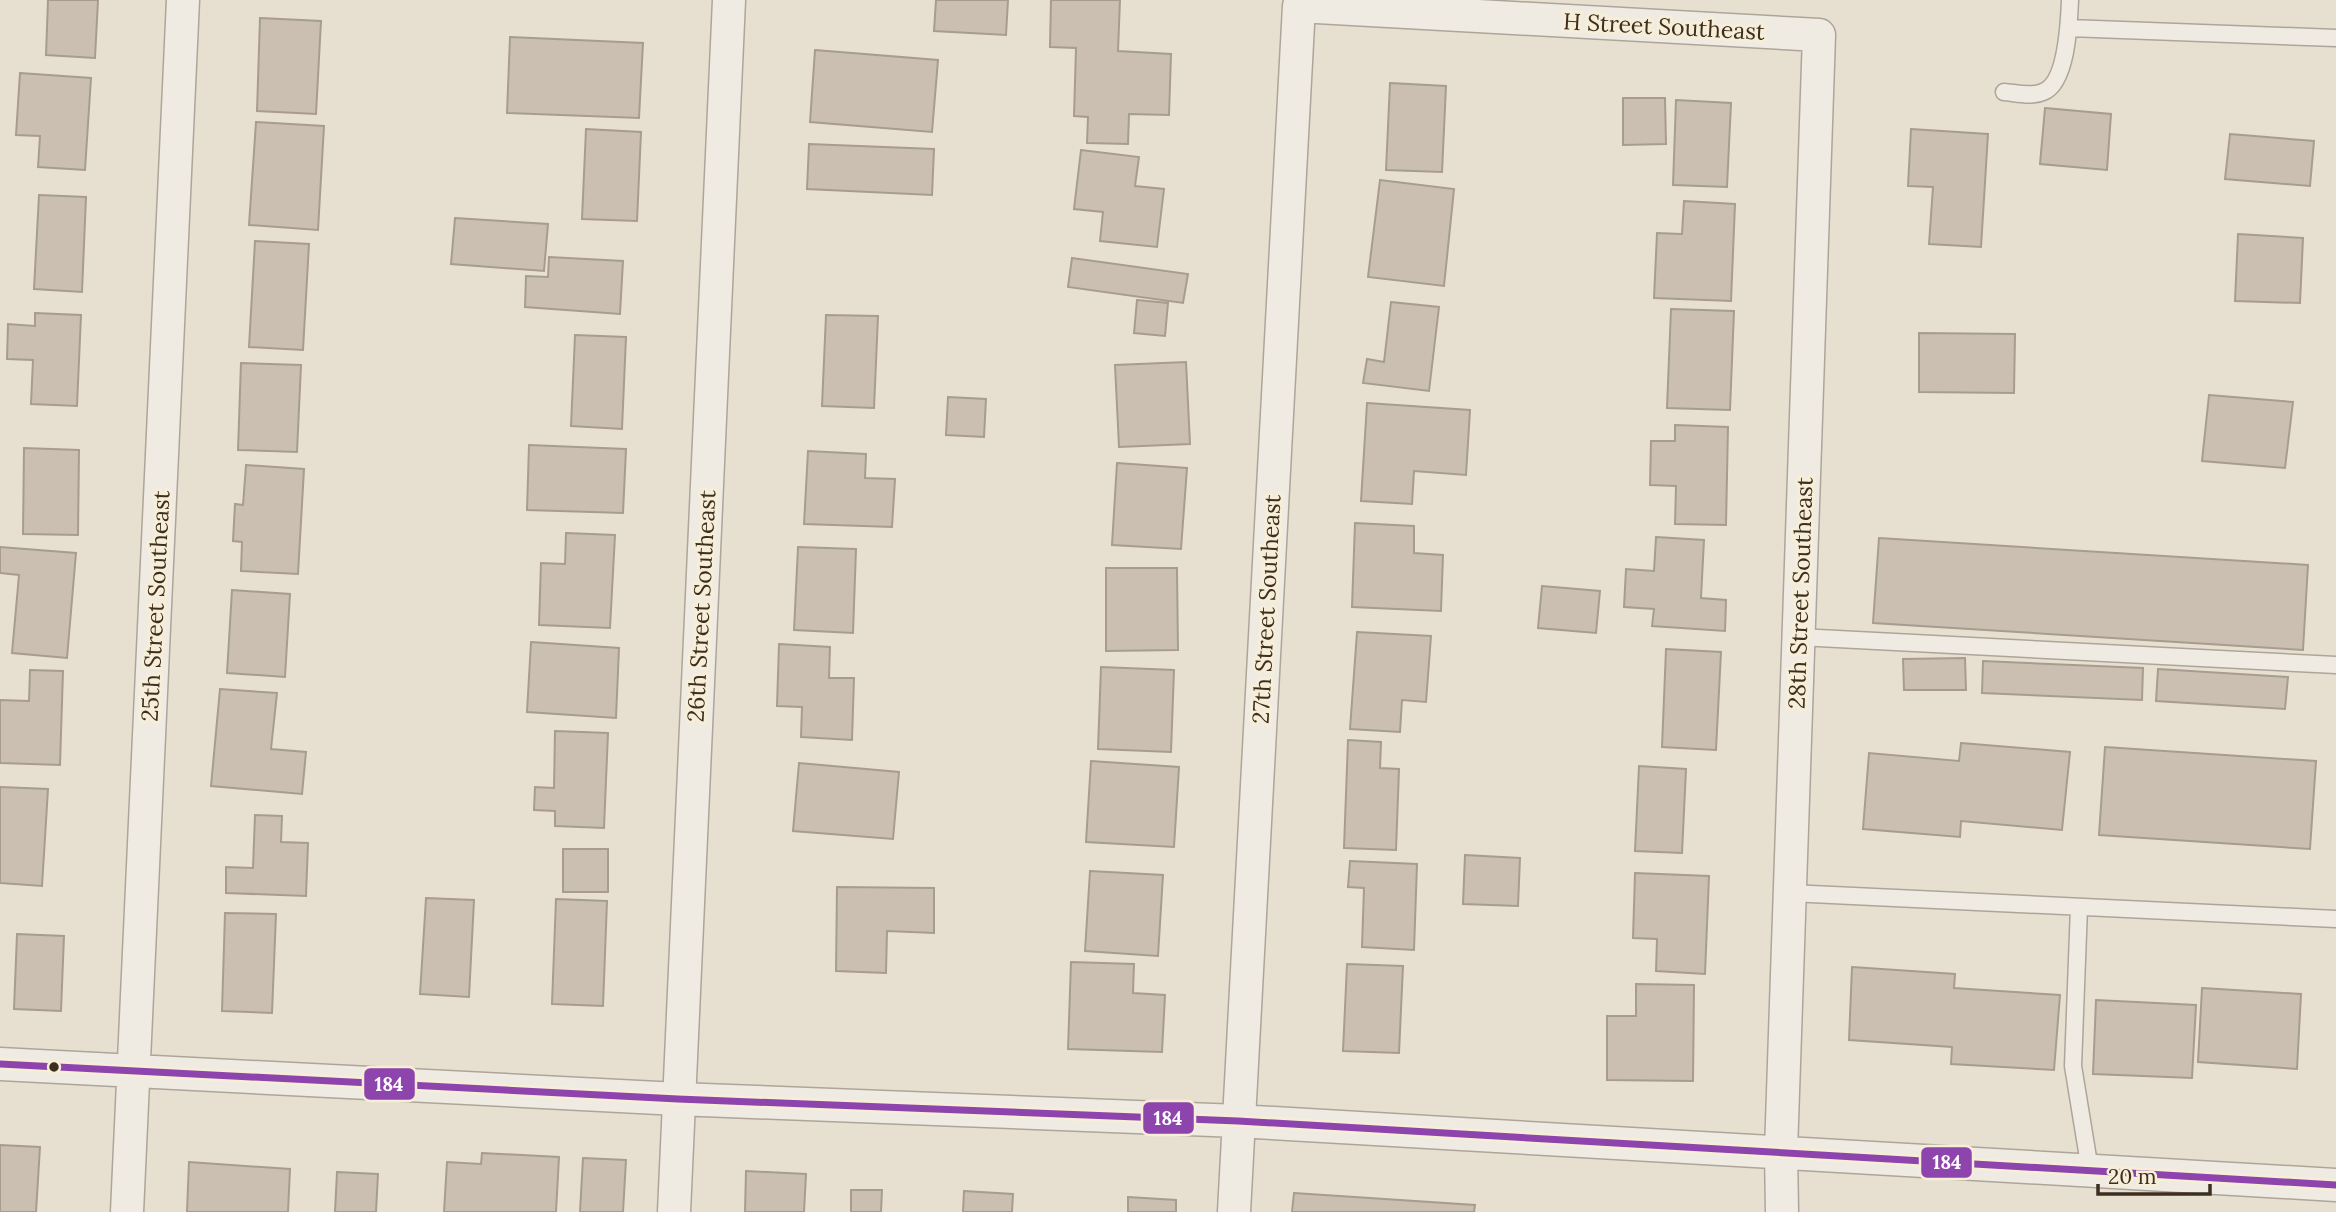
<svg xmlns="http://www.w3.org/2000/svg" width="2336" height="1212" font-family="Lora,serif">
  <rect width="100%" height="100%" fill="#e7e0d1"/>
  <path fill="#cbbfb2" stroke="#a89c90" stroke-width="2" d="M48,0H98L95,58L46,55Z
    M936,0H1008L1006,35L934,31Z
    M1051,0H1120L1118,51L1171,54L1169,115L1129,114L1128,144L1087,143L1088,117L1074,116L1076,48L1050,47Z
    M260,18L321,21L316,114L257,111Z
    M510,37L643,43L639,118L507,113Z
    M815,50L938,60L932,132L810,122Z
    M20,73L91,78L85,170L38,167L40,136L16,135Z
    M1390,83L1446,86L1442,172L1386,170Z
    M1623,98H1665L1666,144L1623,145Z
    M1676,100L1731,103L1727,187L1673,185Z
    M2045,108L2111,114L2107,170L2040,164Z
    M256,122L324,126L318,230L249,225Z
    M586,129L641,132L637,221L582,219Z
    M1911,129L1988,134L1981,247L1929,244L1933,187L1908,186Z
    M2230,134L2314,141L2310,186L2225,179Z
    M809,144L934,149L932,195L807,189Z
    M1081,150L1139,157L1135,186L1164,189L1157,247L1100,241L1103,212L1074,209Z
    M1380,180L1454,189L1444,286L1368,277Z
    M39,195L86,197L82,292L34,289Z
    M1684,201L1735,204L1731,301L1654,298L1657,233L1682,234Z
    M455,218L548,224L544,271L451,264Z
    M2238,234L2303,238L2300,303L2235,301Z
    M255,241L309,244L303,350L249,347Z
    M549,257L623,261L620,314L525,307L526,276L548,277Z
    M1072,258L1188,274L1183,303L1068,287Z
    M1137,300L1168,303L1165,336L1134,333Z
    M1391,302L1439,307L1429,391L1363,383L1367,359L1384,362Z
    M1671,309L1734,311L1730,410L1667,408Z
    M35,313L81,315L77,406L31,404L33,360L7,359L8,324L35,326Z
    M826,315L878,316L874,408L822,406Z
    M1919,333L2015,334L2014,393L1919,392Z
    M575,335L626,337L622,429L571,426Z
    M1186,362L1190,444L1119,447L1115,365Z
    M241,363L301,365L297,452L238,450Z
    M2209,395L2293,402L2285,468L2202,461Z
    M948,397L986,399L984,437L946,435Z
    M1367,403L1470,410L1466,475L1414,471L1412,504L1361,501Z
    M1675,425L1728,427L1726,525L1675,524L1676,486L1650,485L1651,441H1675Z
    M529,445L626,449L623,513L527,510Z
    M24,448L79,450L78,535L23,534Z
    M808,451L866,454L865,478L895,479L892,527L804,524Z
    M1117,463L1187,468L1181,549L1112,545Z
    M246,465L304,469L298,574L241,571L242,542L233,541L235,504L243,505Z
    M1355,523L1414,526V553L1443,555L1441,611L1352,607Z
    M566,533L615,535L610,628L539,625L541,563L565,564Z
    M1656,537L1704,540L1701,598L1726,600L1725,631L1652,626L1654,609L1624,607L1626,569L1654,571Z
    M1879,538L2308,565L2303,650L1873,623Z
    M0,547L76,553L67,658L12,653L19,575L0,573Z
    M798,547L856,549L853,633L794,630Z
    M1106,568H1177L1178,650L1106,651Z
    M1542,586L1600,591L1596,633L1538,628Z
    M232,590L290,594L285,677L227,673Z
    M1357,632L1431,636L1426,702L1402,700L1400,732L1350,729Z
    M531,642L619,648L616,718L527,712Z
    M779,644L830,647L829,678H854L852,740L801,737L802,707L777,706Z
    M1666,649L1721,652L1716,750L1662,747Z
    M1965,658L1966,690H1904L1903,659Z
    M1983,661L2143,668L2142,700L1982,693Z
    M1101,667L1174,670L1171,752L1098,749Z
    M2158,669L2288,677L2285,709L2156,701Z
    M30,670L63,671L60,765L0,763V700L29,701Z
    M220,689L277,693L271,749L306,752L302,794L211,786Z
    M555,731L608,733L604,828L555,826V811L534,810L535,787L554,788Z
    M1348,740L1381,742L1380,768L1399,769L1396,850L1344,848Z
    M1961,743L2070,752L2062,830L1961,821L1960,837L1863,829L1869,753L1959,761Z
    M2105,747L2316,761L2310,849L2099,835Z
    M1091,761L1179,767L1174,847L1086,842Z
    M799,763L899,772L893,839L793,831Z
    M1639,766L1686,769L1682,853L1635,851Z
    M0,787L48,789L42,886L0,883Z
    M255,815L282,816L281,842L308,843L306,896L226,893V867L253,868Z
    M563,849H608V892H563Z
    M1465,855L1520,858L1518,906L1463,904Z
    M1350,861L1417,864L1414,950L1362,947L1364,888L1348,887Z
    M1090,871L1163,875L1158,956L1085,951Z
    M1635,873L1709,876L1705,974L1656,971L1657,939L1633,938Z
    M837,887L934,888V933L887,931L886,973L836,971Z
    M426,898L474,900L469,997L420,994Z
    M556,899L607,901L603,1006L552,1004Z
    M225,913L276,914L272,1013L222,1011Z
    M17,934L64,936L61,1011L14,1009Z
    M1071,962L1134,964L1133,993L1165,995L1162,1052L1068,1049Z
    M1347,964L1403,966L1399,1053L1343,1051Z
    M1852,967L1955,974L1954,988L2060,995L2054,1070L1951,1064L1952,1047L1849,1040Z
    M1636,984L1694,985L1693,1081L1607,1080V1016H1636Z
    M2202,988L2301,994L2297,1069L2198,1062Z
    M2096,1000L2196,1005L2192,1078L2093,1074Z
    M0,1145L40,1147L36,1212H0Z
    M482,1153L559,1157L556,1212H444L447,1162L481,1164Z
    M583,1158L626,1160L623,1212H580Z
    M189,1162L290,1169L288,1212H187Z
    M746,1171L806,1174L804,1212H745Z
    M337,1172L378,1174L376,1212H335Z
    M851,1190H882L881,1212H851Z
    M964,1191L1013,1194L1012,1212H963Z
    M1294,1193L1475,1205L1474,1212H1292Z
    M1128,1197L1176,1200V1212H1128Z"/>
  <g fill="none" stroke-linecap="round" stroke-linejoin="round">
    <defs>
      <path id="service" d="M2069,28L2336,38
        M2004,92C2016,93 2032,97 2043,92C2067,83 2069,23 2070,0
        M1799,637L2336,665
        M1790,893L2336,919
        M2079,907L2073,1066L2090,1170"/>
      <path id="minor" d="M0,1064L678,1099L1238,1121L2336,1185
        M127,1212L183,0
        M674,1212L729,0
        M1234,1212L1299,6L1819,35L1781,1151L1782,1212"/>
    </defs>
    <use href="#service" stroke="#ada599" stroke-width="19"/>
    <use href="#minor" stroke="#ada599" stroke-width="35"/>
    <use href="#service" stroke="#efebe3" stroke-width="16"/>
    <use href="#minor" stroke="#efebe3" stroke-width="32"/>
    <defs>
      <path id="bus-1" d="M0,1064L678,1099L1238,1121L2336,1185"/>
    </defs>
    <use href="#bus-1" stroke="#f7eed8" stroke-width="12"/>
    <use href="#bus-1" stroke="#8e44ad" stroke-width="7"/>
  </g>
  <circle fill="#3d2e20" stroke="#f7eed8" stroke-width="2.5" cx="54" cy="1067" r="6"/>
  <g text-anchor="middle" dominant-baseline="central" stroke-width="6" stroke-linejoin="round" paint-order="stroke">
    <g font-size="23" fill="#3d2e20" stroke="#f7eed8">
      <text transform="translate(1664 26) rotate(3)">H Street Southeast</text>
      <text transform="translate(1800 593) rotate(-88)">28th Street Southeast</text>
      <text transform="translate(155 606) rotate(-87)">25th Street Southeast</text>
      <text transform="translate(701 606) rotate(-87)">26th Street Southeast</text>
      <text transform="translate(1266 609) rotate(-87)">27th Street Southeast</text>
    </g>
  </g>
  <g stroke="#f7eed8" stroke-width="2.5">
    <rect x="363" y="1067" width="53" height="34" rx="7" fill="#8e44ad"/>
    <rect x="1142" y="1101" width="53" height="34" rx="7" fill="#8e44ad"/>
    <rect x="1920" y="1146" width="53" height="33" rx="7" fill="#8e44ad"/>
  </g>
  <g font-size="19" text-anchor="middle" font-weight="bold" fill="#fff">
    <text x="389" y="1091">184</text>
    <text x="1168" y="1125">184</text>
    <text x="1947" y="1169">184</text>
  </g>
  <path d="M2098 1184v10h112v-10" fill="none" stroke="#3d2e20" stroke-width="3.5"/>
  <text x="2108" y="1184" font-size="21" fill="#3d2e20" stroke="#f7eed8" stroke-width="5" paint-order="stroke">20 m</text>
</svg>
